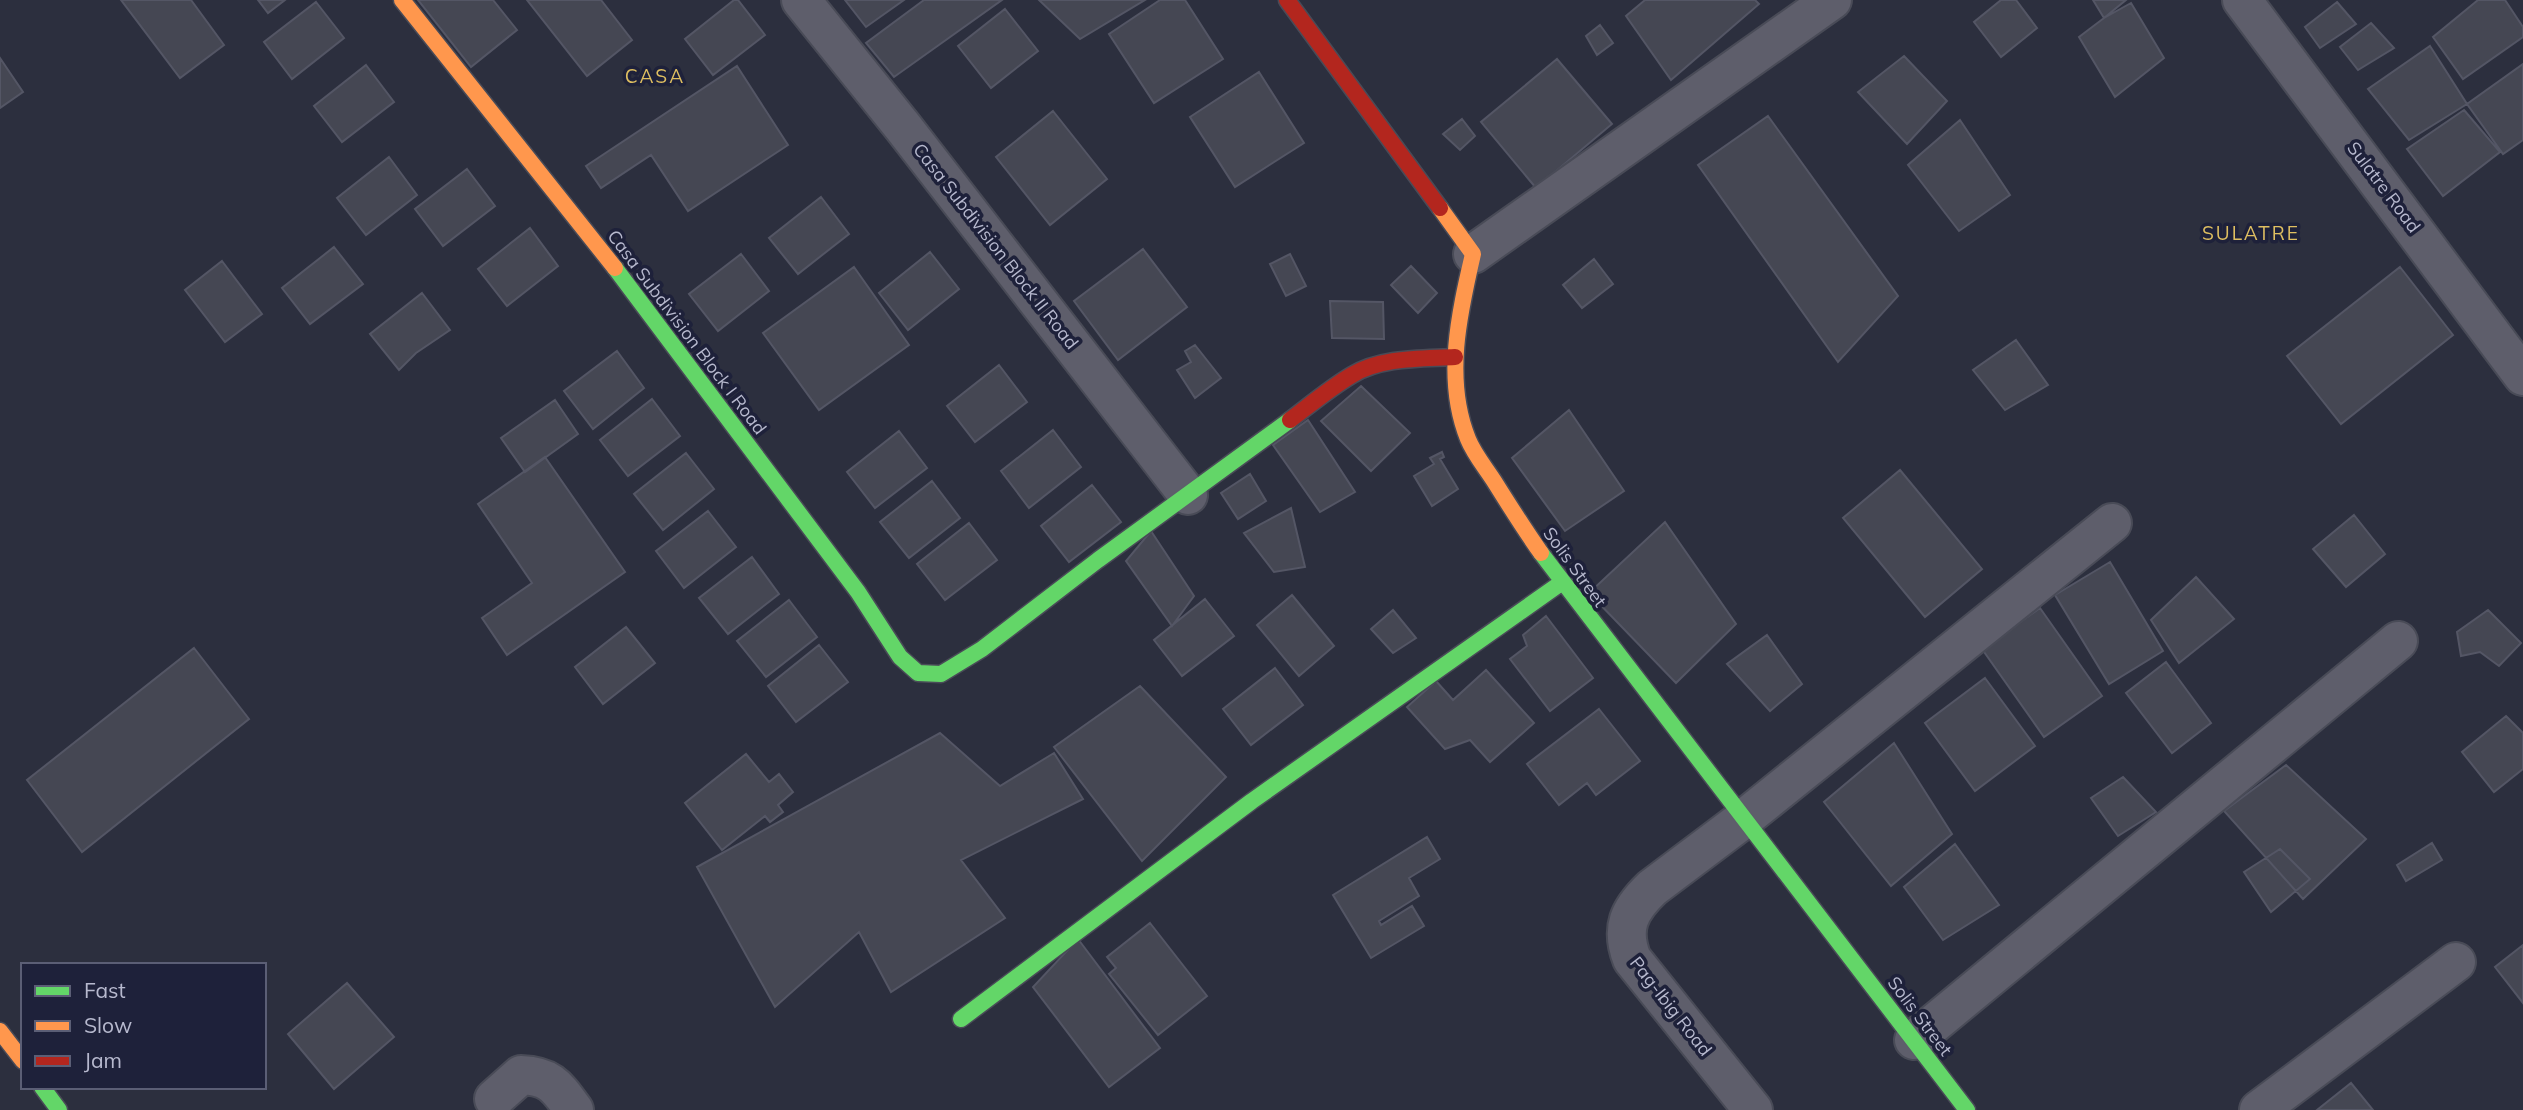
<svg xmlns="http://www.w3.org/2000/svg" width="2523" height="1110" font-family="Mulish,sans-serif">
  <rect width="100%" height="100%" fill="#2c2f3e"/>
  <path fill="#454753" stroke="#545665" stroke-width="2" d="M121,0H191L224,45L180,78Z
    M258,0H285L268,13Z
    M418,0H493L517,30L471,67Z
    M527,0H601L632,40L587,76Z
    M734,0H738L765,35L713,75L685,39Z
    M845,0H904L866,27Z
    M924,0H1002L894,77L866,43Z
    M1039,0H1145L1080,39Z
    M1160,0H1185L1223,59L1154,103L1109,34Z
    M1645,0H1755L1759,4L1671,80L1626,16Z
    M2001,0H2016L2037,28L2001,57L1974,22Z
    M2093,0H2126L2104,18Z
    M2478,0H2505L2523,27V37L2463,79L2433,37Z
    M316,2L344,38L292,79L264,42Z
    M2337,2L2356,24L2320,48L2305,27Z
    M2131,3L2164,58L2115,97L2079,37L2104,18Z
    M1005,9L1038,51L991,88L958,46Z
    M2371,23L2394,48L2358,70L2340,47Z
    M1600,25L1613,43L1597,55L1586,36Z
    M2430,46L2467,104L2409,140L2368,89Z
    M1904,56L1947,101L1907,144L1858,92Z
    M0,58L23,92L0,108Z
    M1557,59L1612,124L1536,188L1481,122Z
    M2523,64V140L2503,154L2467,104Z
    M366,65L394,102L342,142L314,106Z
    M737,66L788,145L688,211L651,155L601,188L586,166Z
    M1259,72L1304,143L1235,187L1190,117Z
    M2464,110L2500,152L2443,196L2407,149Z
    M1053,111L1107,179L1050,225L996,157Z
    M1768,116L1898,296L1838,362L1698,165Z
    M1462,119L1475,136L1460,150L1443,134Z
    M1960,120L2010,195L1959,231L1908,165Z
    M389,157L417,195L366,235L337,198Z
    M467,169L495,206L443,246L415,209Z
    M821,197L849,234L798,274L769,238Z
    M530,228L558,266L507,306L478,269Z
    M334,247L363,284L310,324L282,288Z
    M1143,249L1187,307L1118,360L1074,301Z
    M930,252L959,289L908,330L879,293Z
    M741,254L769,291L718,331L689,294Z
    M1290,254L1306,286L1286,296L1270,264Z
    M1594,259L1613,284L1582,308L1563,285Z
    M222,261L262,314L225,342L185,290Z
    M1411,266L1437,293L1418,313L1391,285Z
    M854,267L909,345L819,410L763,333Z
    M2400,267L2453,335L2341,424L2287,356Z
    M422,293L450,330L416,353L399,370L370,334Z
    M1330,301L1383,302L1384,339L1332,338Z
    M2016,340L2048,385L2005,410L1973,370Z
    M1195,345L1221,378L1195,398L1177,370L1191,362L1185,351Z
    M617,351L644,388L593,429L564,391Z
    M999,365L1027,402L975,442L947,406Z
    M1361,386L1410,433L1371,471L1321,421Z
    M652,399L680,436L628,476L600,440Z
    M555,400L578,434L525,472L501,438Z
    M1569,410L1624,491L1565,531L1512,458Z
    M1308,420L1355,492L1320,512L1273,445Z
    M1053,430L1081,467L1029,508L1001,471Z
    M899,431L927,468L875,508L847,472Z
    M1442,452L1444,457L1440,459L1458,489L1432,506L1414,476L1434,464L1430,458Z
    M686,453L714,489L663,530L634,494Z
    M545,457L625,572L507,655L482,618L532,583L478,504Z
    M1900,470L1982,569L1925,617L1843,518Z
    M1250,474L1266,501L1238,519L1221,493Z
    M932,481L960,518L909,558L880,522Z
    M1092,485L1121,522L1069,562L1041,526Z
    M1291,508L1305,567L1274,572L1244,533Z
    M708,511L736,547L684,588L656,551Z
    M2354,515L2385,554L2346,587L2313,549Z
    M1665,522L1736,624L1676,683L1589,593Z
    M969,523L997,560L945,600L917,564Z
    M1151,531L1194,596L1172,626L1126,561Z
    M752,557L779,594L728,634L699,598Z
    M2110,562L2163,651L2109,684L2055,595Z
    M2196,577L2234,619L2179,663L2151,620Z
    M1292,595L1334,646L1299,676L1257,625Z
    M1205,599L1234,636L1182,676L1154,640Z
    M789,600L817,637L766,677L737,641Z
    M2040,608L2102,696L2044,737L1982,649Z
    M1393,610L1416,638L1393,653L1371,629Z
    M2488,610L2521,643L2499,666L2480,652L2461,656L2457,632Z
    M1546,616L1593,678L1550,711L1510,659L1527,646L1523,635Z
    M626,627L655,663L603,704L575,667Z
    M1767,635L1802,684L1770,711L1727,664Z
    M819,645L848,682L796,722L768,686Z
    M194,648L249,719L82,852L27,780Z
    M2166,662L2211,723L2172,753L2126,693Z
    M1275,668L1303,705L1251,745L1223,709Z
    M1486,670L1534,723L1490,762L1470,740L1445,749L1407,707L1436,681L1453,700Z
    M1985,678L2035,746L1975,791L1925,723Z
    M1140,686L1226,777L1142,861L1054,747Z
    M1599,709L1640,761L1596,795L1587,783L1559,805L1527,764Z
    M2506,716L2523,733V769L2494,792L2462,752Z
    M940,733L1000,786L1054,753L1083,799L961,860L1005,918L891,992L859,932L775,1007L697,867Z
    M1894,743L1952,834L1891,886L1824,802Z
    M746,754L769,782L779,774L793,792L778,805L783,812L770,822L765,816L722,850L685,803Z
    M2286,765L2366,839L2303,899L2224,811Z
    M2123,777L2156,812L2118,836L2091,798Z
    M1427,837L1440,859L1409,878L1419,896L1379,921L1381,925L1412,906L1424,926L1371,958L1333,895Z
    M2432,843L2442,860L2406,881L2397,865Z
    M1955,844L1999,905L1943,940L1904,887Z
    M2280,849L2310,879L2271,912L2244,872Z
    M1150,923L1207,996L1158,1035L1109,974L1116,968L1107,957Z
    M1078,939L1160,1048L1109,1087L1033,987Z
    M2523,945V1003L2495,967Z
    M347,983L394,1037L334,1089L288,1034Z
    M2351,1083L2373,1110H2317Z"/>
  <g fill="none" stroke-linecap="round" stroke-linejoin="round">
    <defs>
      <path id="street" d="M801,0L903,127L1188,495
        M2242,0L2523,376
        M1473,254L1832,0
        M1914,1040L2398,641
        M494,1099L521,1075C551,1076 557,1087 574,1110
        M1753,1110L1632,959C1620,928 1629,910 1652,888L1745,818L2112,523
        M2259,1110L2456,962"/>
      <path id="fast" d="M615,268L858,592L900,657L918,673L941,674L982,649L1098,560L1290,420
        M1541,553L1967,1110
        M961,1019L1252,801L1561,583
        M42,1087L59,1110"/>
      <path id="slow" d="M402,0L615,268
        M1440,208L1473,254C1459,314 1444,380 1468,439C1474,454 1485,467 1494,481C1509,505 1524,529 1541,553
        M0,1031L23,1061"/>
      <path id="jam" d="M1287,0L1440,208
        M1290,420C1310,405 1330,388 1352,375C1382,357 1421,359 1455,357"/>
    </defs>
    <use href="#street" stroke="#494b57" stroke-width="42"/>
    <use href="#fast" stroke="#494b57" stroke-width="19"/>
    <use href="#slow" stroke="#494b57" stroke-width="19"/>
    <use href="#jam" stroke="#494b57" stroke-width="19"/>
    <use href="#street" stroke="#5e5e6b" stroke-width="38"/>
    <use href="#fast" stroke="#63d668" stroke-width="16"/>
    <use href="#slow" stroke="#ff974d" stroke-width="16"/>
    <use href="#jam" stroke="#b3261e" stroke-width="16"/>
  </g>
  <g text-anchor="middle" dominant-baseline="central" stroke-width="7" stroke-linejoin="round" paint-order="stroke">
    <g font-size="18" fill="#b7b9ce" stroke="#1e213a">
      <text transform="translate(2384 187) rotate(53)">Sulatre Road</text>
      <text transform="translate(996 246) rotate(52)">Casa Subdivision Block II Road</text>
      <text transform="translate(687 332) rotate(53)">Casa Subdivision Block I Road</text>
      <text transform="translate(1575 567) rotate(54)">Solis Street</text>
      <text transform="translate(1671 1006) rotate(52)">Pag-Ibig Road</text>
      <text transform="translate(1920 1016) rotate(53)">Solis Street</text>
    </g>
    <g font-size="19" letter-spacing="2" fill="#dfbf61" stroke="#1e213a">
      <text x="655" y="76">CASA</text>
      <text x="2251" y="233">SULATRE</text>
    </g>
  </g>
  <rect x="21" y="963" width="245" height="126" fill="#1e213a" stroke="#5b5e75" stroke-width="2"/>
  <rect x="35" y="986" width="35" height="10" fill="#63d668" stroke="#5b5e75" stroke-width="2"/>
  <text x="84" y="998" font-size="21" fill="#b7b9ce">Fast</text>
  <rect x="35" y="1021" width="35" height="10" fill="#ff974d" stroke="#5b5e75" stroke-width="2"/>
  <text x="84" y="1033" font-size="21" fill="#b7b9ce">Slow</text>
  <rect x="35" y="1056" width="35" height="10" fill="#b3261e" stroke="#5b5e75" stroke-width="2"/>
  <text x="84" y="1068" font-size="21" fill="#b7b9ce">Jam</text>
</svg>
